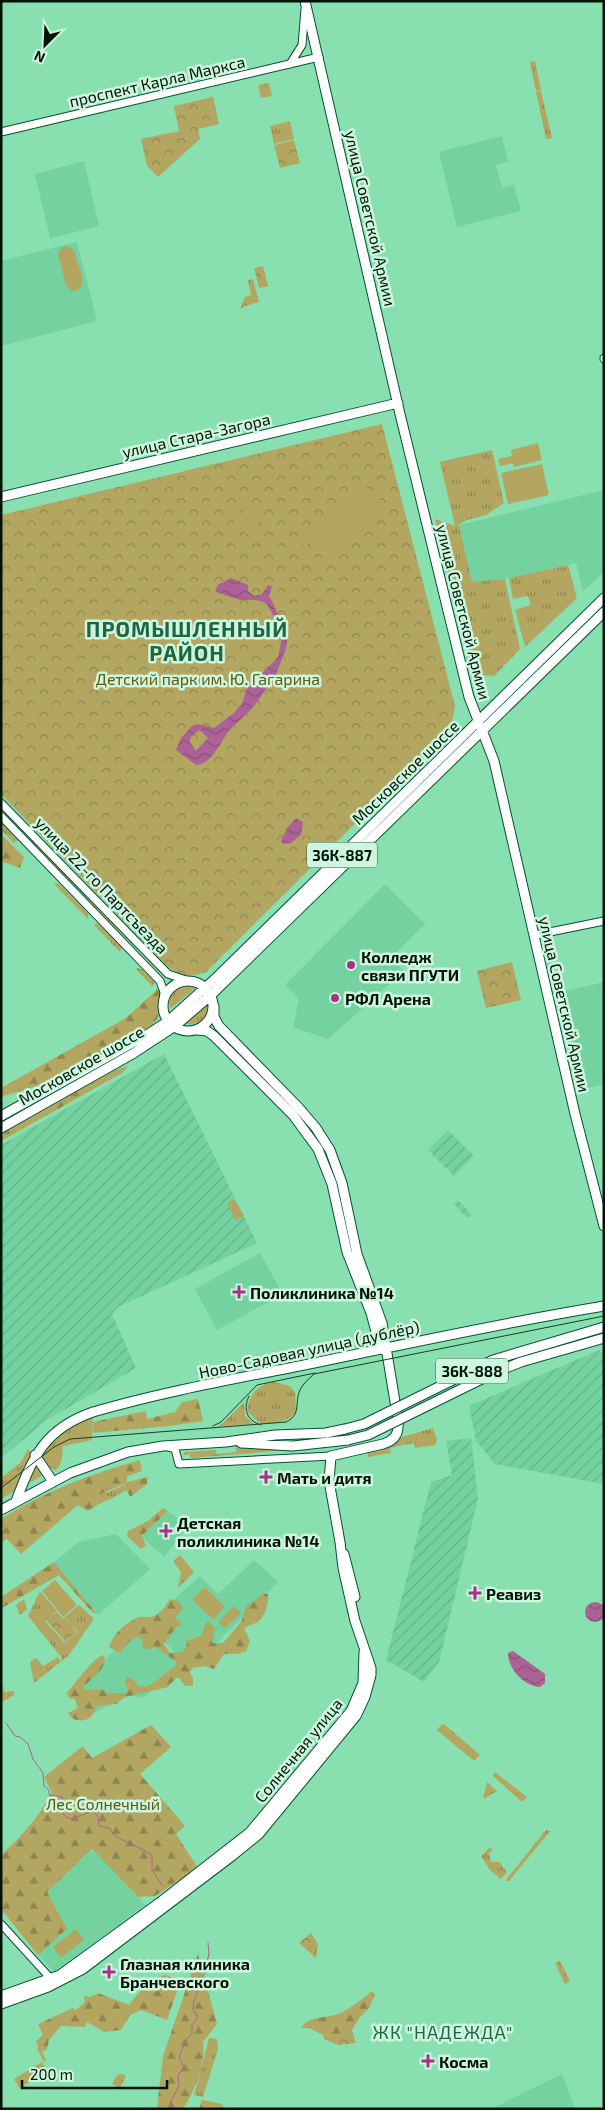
<svg xmlns="http://www.w3.org/2000/svg" width="605" height="2110" font-family="'Exo 2',sans-serif">
  <defs>
    <pattern id="industrial-furrows" width="10" height="10" patternUnits="userSpaceOnUse" patternTransform="scale(1.25)"><rect width="10" height="10" fill="#74d2a0"/><path d="M-1 1l2-2M0 10L10 0M9 11l2-2" fill="none" stroke="#63b388"/></pattern>
    <pattern id="grass-tufts" width="24" height="20" patternUnits="userSpaceOnUse" patternTransform="scale(1.25)"><rect width="24" height="20" fill="#b3a661"/><path d="M3 7l-1-3M5 7V3M7 7l1-3M15 17l-1-3M17 17v-4M19 17l1-3" fill="none" stroke="#8f864e"/></pattern>
    <pattern id="forest-firs" width="22" height="20" patternUnits="userSpaceOnUse" patternTransform="scale(1.25)"><rect width="22" height="20" fill="#b3a661"/><path d="M5 1l3.5 6h-7zM16 11l3.5 6h-7z" fill="#8f864e"/></pattern>
    <pattern id="park-crowns" width="20" height="18" patternUnits="userSpaceOnUse" patternTransform="scale(1.25)"><rect width="20" height="18" fill="#b3a661"/><path d="M2 6a3 3 0 1 1 6 0M12 15a3 3 0 1 1 6 0" fill="none" stroke="#8f864e"/></pattern>
    <pattern id="water-waves" width="16" height="10" patternUnits="userSpaceOnUse" patternTransform="scale(1.25)"><rect width="16" height="10" fill="#ad6297"/><path d="M0 5q4-4 8 0t8 0" fill="none" stroke="#8a5079"/></pattern>
  </defs>
  <rect width="100%" height="100%" fill="#88dfaf"/>
  <path fill="#74d2a0" d="M502,136L508,162L496,165L502,188L514,185L521,211L457,227L439,152Z
    M84,161L99,226L50,238L35,174Z
    M77,242L97,321L1,346V261Z
    M604,490V572L583,591L576,563L509,578L472,583L459,525Z
    M385,884L425,924L391,958L404,971L328,1039L293,1027L299,999L285,985Z
    M604,982V1084L579,1090L556,993Z
    M260,1253L283,1294L217,1330L195,1289Z
    M168,1511L188,1526L164,1557L142,1537Z
    M116,1534L150,1569L98,1615L54,1562L79,1542Z
    M254,1560L278,1582L190,1669L147,1623L200,1576L218,1594Z
    M137,1625L181,1668L142,1698L130,1695L94,1713L80,1688Z
    M93,1849L145,1905L54,1972L38,1955L67,1929L47,1892Z
    M562,2074L575,2109H491Z"/>
  <path fill="url(#industrial-furrows)" d="M164,1054L257,1243L118,1307L112,1314L136,1368L47,1420L1,1458V1145Z
    M448,1130L474,1156L454,1176L428,1150Z
    M458,1200L472,1215L467,1218L454,1204Z
    M599,1350L604,1355V1484L495,1464L476,1441L469,1406Z
    M471,1438L478,1499L439,1662L424,1682L386,1660L431,1482L452,1475L446,1441Z"/>
  <path fill="url(#grass-tufts)" d="M535,61L541,90L536,91L530,62Z
    M541,91L552,138L546,139L536,92Z
    M290,121L294,139L274,144L270,126Z
    M253,279L259,302L245,306L240,309L245,297L251,295L248,280Z
    M492,450L504,503L486,515L467,520L456,526L459,525L472,582L505,579L520,649L494,676L473,674L435,519L455,526L440,462Z
    M568,565L577,598L525,647L515,610L531,605L528,596L513,599L509,578Z
    M1,823L18,840L14,843L1,830Z
    M31,840H33L168,983L31,842Z
    M58,883L88,913V919L54,884Z
    M97,923L122,947L120,952L94,925Z
    M138,968L143,970L155,983L152,986L136,969Z
    M188,984L197,987L170,1009C167,996 174,986 188,984Z
    M208,1002C211,1017 199,1028 184,1023Z
    M274,1382L290,1386L295,1392L296,1412C286,1423 276,1423 262,1424L255,1419L247,1411C250,1393 257,1385 274,1382Z
    M244,1402L245,1416L254,1424L218,1426L223,1423Z
    M93,1412L92,1440L63,1446C62,1455 63,1464 56,1470L48,1467L38,1451L55,1433Z
    M433,1428L437,1440L435,1445L415,1448L414,1443L390,1448L391,1453L368,1457L367,1447Z
    M310,1442L301,1449L191,1458L190,1454L184,1455V1452L216,1450V1454L236,1452V1448Z
    M28,1449L43,1471L41,1476L1,1499V1478L21,1462Z
    M124,1485L127,1490L111,1499L109,1496L110,1499L97,1505L96,1496L106,1491L107,1493Z
    M180,1555L194,1572L178,1588L181,1572L173,1561Z
    M40,1591L57,1611L45,1621L64,1642L78,1632L65,1617L79,1605L94,1619L69,1655L34,1683L30,1662L36,1658L43,1666L58,1657L60,1661L62,1658L28,1616Z
    M442,1724L445,1725L480,1755L474,1761L437,1730Z
    M495,1772L527,1797L522,1802L493,1776Z
    M546,1830L550,1831L509,1881H505Z
    M490,1847L493,1850L489,1853L491,1862H499L507,1872L501,1879L490,1870L481,1856Z
    M209,2038L217,2039L218,2049L203,2097L194,2095Z
    M122,2074L126,2076L120,2088L112,2084L117,2075Z"/>
  <path fill="url(#forest-firs)" d="M1,834L24,857L20,868L1,861Z
    M160,987C163,1000 162,1016 152,1025L59,1079L1,1097V1088L126,1018Z
    M128,1066L122,1073L1,1141V1134L115,1070Z
    M198,1399L203,1421L169,1426L93,1433V1422L146,1411L147,1419L175,1412L182,1402Z
    M140,1460L142,1471L127,1476V1482L148,1477L147,1484L130,1497L124,1484L96,1496L97,1505L88,1511L78,1505L21,1554L7,1539L1,1543V1519C45,1491 91,1474 140,1460Z
    M163,1508L168,1511L142,1536L146,1546L141,1549L127,1536L128,1531L148,1521Z
    M54,1562L97,1614L92,1612L59,1575L2,1608L1,1597Z
    M263,1594H268C269,1602 265,1616 259,1621C255,1624 249,1625 244,1628L250,1641L246,1651L238,1654H224L214,1669L204,1666L192,1668L190,1673L193,1678V1686H185L179,1678H176L168,1687L125,1697L116,1704L97,1706C95,1709 94,1714 91,1717C83,1723 72,1721 68,1713L78,1708L75,1699L69,1698L67,1693C75,1684 93,1657 104,1655C109,1668 90,1679 83,1688L85,1690L102,1689L108,1693H126L128,1690L125,1682L127,1677L134,1680L138,1686C152,1690 163,1673 175,1667L176,1662L156,1647L146,1650L142,1645L143,1640L141,1638C129,1635 128,1647 119,1653L109,1647C113,1634 126,1622 139,1617C144,1616 149,1618 154,1616C162,1613 166,1605 170,1599L180,1602L183,1609L175,1618L182,1624L174,1630L164,1644L170,1653L182,1652L186,1647L187,1641L202,1635L205,1625L208,1621L215,1628L212,1643H223L241,1622L246,1607Z
    M1,1678L4,1692L14,1691V1695L1,1703Z
    M151,1725L171,1747L140,1774L185,1826L176,1834L198,1868L155,1896L138,1897L92,1849L47,1892L67,1929L38,1955L1,1909V1855C22,1836 39,1817 52,1792L44,1777L83,1746L92,1758Z
    M198,1954L217,2024L203,2042C206,2062 194,2093 183,2109H159L157,2108L163,2056Z
    M165,1975L181,1980L167,2020L141,2010L130,2015L121,2030L104,2032L87,2022L85,2027L61,2026L49,2040L47,2049L42,2052L46,2060L44,2062L37,2049L38,2046L36,2041L43,2035L38,2024L73,2008L76,2010L85,2002L84,1996L90,1997L98,1993L129,2005C139,1991 149,1981 165,1975Z
    M372,1991L375,1995L369,2008L359,2018L351,2032L338,2036L323,2035L309,2028H301C310,2015 324,2019 338,2014C350,2009 361,2000 372,1991Z
    M42,2062L47,2072L19,2088L14,2079Z
    M202,2100L222,2104L224,2109H199Z"/>
  <path fill="url(#park-crowns)" d="M269,83L272,96L261,98L258,85Z
    M213,97L219,124L198,129L200,139L158,177L147,166L141,139L179,131L174,106Z
    M294,140L300,163L280,168L274,145Z
    M263,266L268,286L259,288L254,268Z
    M382,424L455,706L451,728L206,972C189,977 183,977 168,967L1,794V515Z
    M512,962L521,1000L486,1008L477,971Z
    M24,1599L27,1609L20,1615L16,1605Z
    M57,1612L63,1619L65,1617L77,1632L65,1641L46,1620Z
    M487,1782L497,1791L483,1799Z
    M311,1933L318,1944L316,1958L299,1943Z
    M560,1961L570,1981L565,1984L555,1963Z
    M352,2031L356,2043L338,2045L324,2039L323,2035L339,2036Z"/>
  <path fill="#b3a661" fill-rule="evenodd" d="M67,246L74,251C77,261 92,292 72,291L66,286L58,254L62,247Z
    M538,443L542,460L514,467L513,463L500,466L498,459L512,456L511,450Z
    M542,464L549,495L508,504L501,473Z
    M358,487C376,487 386,501 379,518L320,572L318,569L324,563C306,561 297,546 307,530L346,494ZM360,490C367,491 372,492 376,498C387,516 354,537 342,548C338,552 333,557 327,559C314,562 304,550 307,539C309,528 349,493 360,490Z
    M356,492L376,515L329,556L309,534Z
    M249,504L264,516L256,525L241,513Z
    M240,513L256,526L248,535L233,523Z
    M234,1199L244,1216L236,1220L227,1204Z
    M55,1580L77,1605L63,1617L42,1591Z
    M205,1587L225,1607L213,1620L192,1599Z
    M234,1606L241,1613L225,1628L218,1622Z
    M76,1929L84,1940L61,1958L53,1947Z"/>
  <path fill="url(#water-waves)" fill-rule="evenodd" d="M231,578L248,585V591L254,596L262,594L268,585L272,586L269,596L288,634L286,649L274,679C266,687 261,698 253,707C246,716 235,723 228,732C220,743 211,765 196,765L176,750L181,738L192,726L198,724L214,728L234,713L242,704L246,690L278,657L282,638L280,627L266,603L256,600H240L216,592L215,590L219,584ZM200,730L208,738L196,751L190,742V737Z
    M296,818L303,822L301,835L291,843L283,844L281,841L287,828Z
    M585 1612a10 10 0 1 1 20 0a10 10 0 1 1-20 0Z
    M513,1651L545,1674V1683L540,1687C524,1686 508,1669 508,1653Z"/>
  <g fill="none" stroke-linecap="round" stroke-linejoin="round">
    <path stroke="#ad6297" stroke-width="1" d="M6,1723L15,1736L20,1737L28,1744L33,1759L43,1773L44,1786L49,1790V1795L62,1797L64,1803L61,1810L66,1817L72,1819L93,1811L98,1816L99,1826L109,1828L115,1836L149,1853L152,1856V1870L163,1886
      M172,2109L170,2103L179,2086L178,2075L184,2068L179,2057L187,2039L192,2034V2025L198,2017L193,2009L194,2000L197,1993V1985L205,1973L209,1953L208,1943"/>
    <defs>
      <path id="minor" d="M290,64L302,45L305,9
        M1,132L319,57
        M604,358V359
        M1,803L168,974L186,980
        M1,816L160,981L164,992L163,1002
        M535,935L604,921
        M168,1447L175,1449L179,1464L331,1456
        M1,1924L52,1980"/>
      <path id="major" d="M305,1L400,414L469,697L494,761L575,1114L604,1226
        M1,497L398,403
        M163 1006a25 25 0 1 1 50 0a25 25 0 1 1-50 0Z
        M197,1030L207,1031L214,1036L293,1115L318,1149L332,1184L347,1252L371,1313L378,1339L385,1348
        M1,1116L150,1033L168,1021L217,977L604,598
        M1,1128L134,1053L175,1026L211,995L604,612
        M241,1443L293,1446L348,1440
        M35,1455L53,1482
        M16,1501C33,1457 44,1429 93,1412C165,1391 240,1378 314,1363C410,1343 507,1322 604,1306
        M1,1510L70,1473L128,1452L163,1446L226,1442L275,1435L326,1433L345,1429
        M344,1554L355,1597
        M1,1996L60,1975L159,1903L250,1832L351,1711L363,1683L364,1652
        M1,2004L48,1987L83,1969L232,1856L259,1834L356,1716L365,1697L371,1675V1668L355,1621L343,1568L340,1542L329,1481L331,1456L383,1444C396,1440 399,1433 398,1420L382,1323L357,1254L342,1183L330,1150L316,1128L299,1108L219,1026L214,1017V1006"/>
    </defs>
    <use href="#minor" stroke="#035232" stroke-width="9"/>
    <use href="#major" stroke="#035232" stroke-width="11"/>
    <use href="#minor" stroke="#fff" stroke-width="7"/>
    <use href="#major" stroke="#fff" stroke-width="9"/>
    <path stroke="#1d3e2a" stroke-width="1" d="M249,1396C243,1409 246,1420 261,1425
      M213,1426L221,1422L257,1385L315,1373
      M1,1488L54,1447L70,1439L286,1422C302,1414 294,1403 300,1390C303,1383 309,1379 314,1374L604,1316"/>
    <defs>
      <path id="major-bridge" d="M345,1429L364,1424L493,1360L604,1327
        M348,1440L368,1435L498,1371L521,1362L604,1338"/>
    </defs>
    <use href="#major-bridge" stroke="#035232" stroke-width="11" stroke-linecap="butt"/>
    <use href="#major-bridge" stroke="#fff" stroke-width="9"/>
  </g>
  <g fill="#a6328b" stroke="#ccf6dd" stroke-width="2">
    <circle cx="351" cy="965" r="5"/>
    <circle cx="335" cy="998" r="5"/>
    <path d="M236.5 1284.5h5v5h5v5h-5v5h-5v-5h-5v-5h5z"/>
    <path d="M263.5 1469.5h5v5h5v5h-5v5h-5v-5h-5v-5h5z"/>
    <path d="M163.5 1523.5h5v5h5v5h-5v5h-5v-5h-5v-5h5z"/>
    <path d="M472.5 1585.5h5v5h5v5h-5v5h-5v-5h-5v-5h5z"/>
    <path d="M106.5 1964.5h5v5h5v5h-5v5h-5v-5h-5v-5h5z"/>
    <path d="M425.5 2053.5h5v5h5v5h-5v5h-5v-5h-5v-5h5z"/>
  </g>
  <g text-anchor="middle" dominant-baseline="central" stroke-width="5" stroke-linejoin="round" paint-order="stroke">
    <g fill="#ccf6dd" stroke="#3d5746" stroke-width="1">
      <rect x="307" y="842.5" width="70" height="25" rx="4"/>
      <rect x="436" y="1358.5" width="72" height="25" rx="4"/>
    </g>
    <g font-size="15" font-weight="bold" fill="#001306">
      <text x="342" y="855">36К-887</text>
      <text x="472" y="1371">36К-888</text>
    </g>
    <g font-size="16" fill="#001306" stroke="#ccf6dd">
      <text transform="translate(157 81) rotate(-13)">проспект Карла Маркса</text>
      <text transform="translate(371 218) rotate(77)">улица Советской Армии</text>
      <text transform="translate(196 435) rotate(-13)">улица Стара-Загора</text>
      <text transform="translate(464 612) rotate(76)">улица Советской Армии</text>
      <text transform="translate(405 772) rotate(-44)">Московское шоссе</text>
      <text transform="translate(102 885) rotate(46)">улица 22-го Партсъезда</text>
      <text transform="translate(565 1004) rotate(77)">улица Советской Армии</text>
      <text transform="translate(81 1065) rotate(-30)">Московское шоссе</text>
      <text transform="translate(309 1349) rotate(-12)">Ново-Садовая улица (дублёр)</text>
      <text transform="translate(298 1750) rotate(-51)">Солнечная улица</text>
    </g>
    <g font-size="16" fill="#64580e" stroke="#ccf6dd">
      <text x="208" y="678">Детский парк им. Ю. Гагарина</text>
      <text x="103" y="1803">Лес Солнечный</text>
    </g>
    <g font-size="16" font-weight="bold" fill="#001306" stroke="#ccf6dd" text-anchor="start">
      <text x="361" y="956">Колледж<tspan x="361" dy="18">связи ПГУТИ</tspan></text>
      <text x="345" y="998">РФЛ Арена</text>
      <text x="250" y="1292">Поликлиника №14</text>
      <text x="277" y="1477">Мать и дитя</text>
      <text x="177" y="1522">Детская<tspan x="177" dy="18">поликлиника №14</tspan></text>
      <text x="486" y="1593">Реавиз</text>
      <text x="120" y="1963">Глазная клиника<tspan x="120" dy="18">Бранчевского</tspan></text>
      <text x="439" y="2061">Косма</text>
    </g>
    <g font-size="18" letter-spacing="1" fill="#1f6443" stroke="#ccf6dd">
      <text x="443" y="2032">ЖК "НАДЕЖДА"</text>
    </g>
    <g font-size="21" font-weight="bold" letter-spacing="1" fill="#1f6443" stroke="#ccf6dd">
      <text x="187" y="628">ПРОМЫШЛЕННЫЙ<tspan x="187" dy="24">РАЙОН</tspan></text>
    </g>
  </g>
  <rect width="605" height="2110" fill="none" stroke="#001306" stroke-width="5"/>
  <g transform="translate(45 45) rotate(204)" stroke="#ccf6dd" stroke-width="4" paint-order="stroke">
  <path d="M0-4L9 19L0 12L-9 19Z" fill="#001306"/>
  <text y="-8" font-size="14" font-weight="bold" text-anchor="middle" fill="#001306">N</text>
  </g>
  <path d="M22 2080v8h145v-8" fill="none" stroke="#001306" stroke-width="2.5"/>
  <text x="30" y="2080" font-size="15" fill="#001306" stroke="#ccf6dd" stroke-width="4" paint-order="stroke">200 m</text>
</svg>
